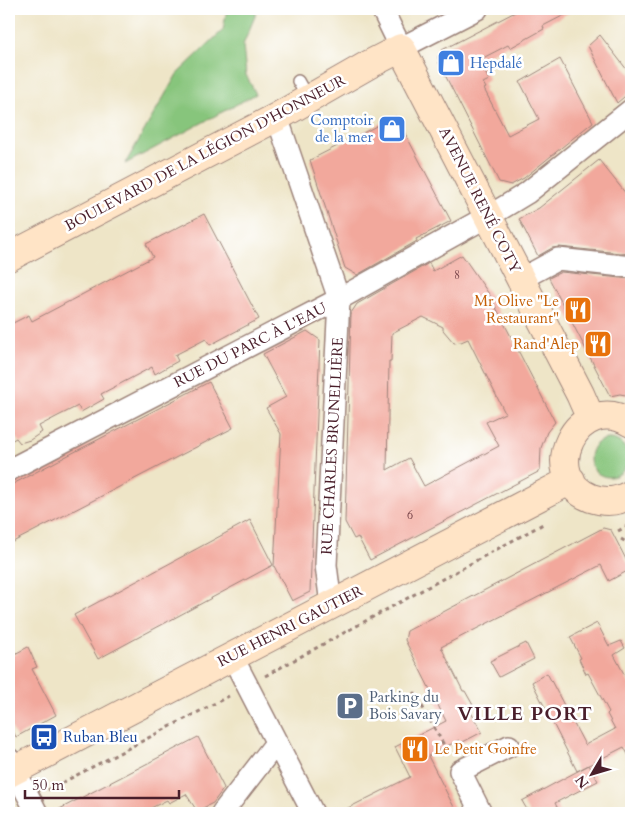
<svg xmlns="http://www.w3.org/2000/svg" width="640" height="822" font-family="Cardo,serif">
  <rect width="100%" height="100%" fill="#fff"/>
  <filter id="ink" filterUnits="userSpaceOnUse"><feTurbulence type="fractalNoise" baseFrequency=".02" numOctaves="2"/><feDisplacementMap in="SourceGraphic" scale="10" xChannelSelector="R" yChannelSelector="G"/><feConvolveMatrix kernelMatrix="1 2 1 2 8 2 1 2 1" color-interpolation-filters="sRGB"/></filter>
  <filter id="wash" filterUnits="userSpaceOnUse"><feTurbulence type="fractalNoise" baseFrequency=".0096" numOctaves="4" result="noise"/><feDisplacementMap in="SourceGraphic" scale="20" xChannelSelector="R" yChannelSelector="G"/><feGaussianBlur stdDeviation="1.12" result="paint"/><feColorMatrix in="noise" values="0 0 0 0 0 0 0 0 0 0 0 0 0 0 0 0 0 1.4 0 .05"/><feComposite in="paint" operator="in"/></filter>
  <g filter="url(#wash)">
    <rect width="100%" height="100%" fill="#eee5c7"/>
    <path fill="#87c57c" stroke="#687254" d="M227,9H258L243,45L246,75L256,94L125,164L177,74L223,30Z
      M590 458a19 19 0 1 1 38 0a19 19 0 1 1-38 0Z"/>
    <g id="blocks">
      <path fill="#f2a89c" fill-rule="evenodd" d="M521,9H576L543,26L544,29L510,48L508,45L479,60L489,80L483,83L486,88L484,89L508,135L539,119L520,82L560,59L593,122L524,178L511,185L499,182L439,63L438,57L442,50Z
        M600,35L631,75V91L617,103L588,46Z
        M396,116L451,221L416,239L417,241L357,275L345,268L310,160Z
        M599,160L631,200V254L559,247L552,248L538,256L519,219L539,208Z
        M204,214L259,319L210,345L206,339L175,355L178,361L169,366L155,374L152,367L101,394L104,399L81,412L78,406L58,416L39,426L42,432L30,440L20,443L16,438L9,442V325L29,315L32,321L153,257L146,244Z
        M462,255L489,294L555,422L547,432L541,448L540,471L370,560L358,537L354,539L345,522L351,313L357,304L429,263L433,271ZM423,317L443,327V330L454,343L461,342L468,339L505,413L486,422L499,446L424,486L409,458L387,470L389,361H391L392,333Z
        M561,272L631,279V396L620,394L610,396L549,278Z
        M307,331L320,340L310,592L292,601L274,566L281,434L266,408L286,397L263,354Z
        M209,382L233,428L9,544V486Z
        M250,520L273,565L98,659L74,615Z
        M603,528L611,530L631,569L609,581L601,565L441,647L463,691H465L474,707L469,709L482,732L461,743L459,740L428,756L457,813H338L410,777L395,747L446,721L405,640L407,631Z
        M597,623L609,646L621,641L625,648L614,655L631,687V760L624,747L577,771L532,682L547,673L585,745L615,729L607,714L609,712L588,673L586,674L579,659L581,658L570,637Z
        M526,643L534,659L499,677L490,661Z
        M28,647L37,667L32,669L56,715L16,737L9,723V657Z
        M198,737L224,788L213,803L197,811L186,794L169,803L167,800L141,813H52Z
        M589,765L598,781L555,803L560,813H529L522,801Z"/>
    </g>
  </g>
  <g filter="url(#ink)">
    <use href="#blocks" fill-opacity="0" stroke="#9c8279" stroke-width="1"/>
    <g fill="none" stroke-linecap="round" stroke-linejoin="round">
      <defs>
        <path id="lane" d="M298,81L308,99"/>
        <path id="street" d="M382,9L401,48L477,9
          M277,117L339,299L326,565L331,605
          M521,279L558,259L631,267
          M9,470L339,299L499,210L527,193L631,110
          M232,656L313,813
          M9,759L37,813
          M222,813L276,743
          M481,813L460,771L509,746"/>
        <path id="secondary" d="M9,257L277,117L368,65L401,48L580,394L591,419
          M631,423C576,390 537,477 591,498C606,503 618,502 631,494
          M9,773L571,480"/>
      </defs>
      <use href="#lane" stroke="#9c8279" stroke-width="14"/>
      <use href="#street" stroke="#9c8279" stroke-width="24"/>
      <use href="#secondary" stroke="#9c8279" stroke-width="30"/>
      <path stroke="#9c8279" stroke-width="3" stroke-dasharray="4 4" stroke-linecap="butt" d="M618,531L631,524
        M621,539L628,543L631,548
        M265,676L543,524
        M414,692L449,754
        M48,790L229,696"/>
      <use href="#lane" stroke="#fff" stroke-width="11"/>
      <use href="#street" stroke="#fff" stroke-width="21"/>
      <use href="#secondary" stroke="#ffe4c6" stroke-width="28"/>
    </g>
  </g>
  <defs>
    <symbol id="shop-square" viewBox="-11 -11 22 22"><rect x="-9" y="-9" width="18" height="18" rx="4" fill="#3f7fe0" stroke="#fff"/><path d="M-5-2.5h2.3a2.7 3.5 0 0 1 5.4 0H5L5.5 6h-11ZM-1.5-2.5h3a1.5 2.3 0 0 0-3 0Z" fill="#fff"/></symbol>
    <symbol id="restaurant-square" viewBox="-11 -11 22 22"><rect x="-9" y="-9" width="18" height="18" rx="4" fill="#e8710a" stroke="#fff"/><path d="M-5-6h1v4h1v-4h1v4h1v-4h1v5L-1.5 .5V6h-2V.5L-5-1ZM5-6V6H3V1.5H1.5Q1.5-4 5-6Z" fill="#fff"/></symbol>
    <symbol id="parking-square" viewBox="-11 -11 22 22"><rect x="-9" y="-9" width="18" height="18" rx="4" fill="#5c6f8a" stroke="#fff"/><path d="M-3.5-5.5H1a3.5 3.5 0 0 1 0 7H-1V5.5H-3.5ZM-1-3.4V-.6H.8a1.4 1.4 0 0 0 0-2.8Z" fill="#fff"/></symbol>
    <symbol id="bus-square" viewBox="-11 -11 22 22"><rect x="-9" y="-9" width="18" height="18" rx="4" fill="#1a4fb4" stroke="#fff"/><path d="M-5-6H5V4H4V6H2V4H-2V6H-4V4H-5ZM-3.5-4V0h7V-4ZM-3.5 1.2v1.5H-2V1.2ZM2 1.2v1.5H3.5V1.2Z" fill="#fff"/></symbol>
  </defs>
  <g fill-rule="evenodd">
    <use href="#shop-square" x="435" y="47" width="32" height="32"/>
    <use href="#shop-square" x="376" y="113" width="32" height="32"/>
    <use href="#restaurant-square" x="562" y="294" width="32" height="32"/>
    <use href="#restaurant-square" x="582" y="328" width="32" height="32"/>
    <use href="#parking-square" x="334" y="690" width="32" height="32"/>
    <use href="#bus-square" x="28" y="721" width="32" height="32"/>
    <use href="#restaurant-square" x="399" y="733" width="32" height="32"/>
  </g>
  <g text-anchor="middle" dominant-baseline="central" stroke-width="5" stroke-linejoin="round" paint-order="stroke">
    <g font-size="12" fill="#744147">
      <text x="457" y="275">8</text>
      <text x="410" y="515">6</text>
    </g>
    <g font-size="15" fill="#366cbe" stroke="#fff" text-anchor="start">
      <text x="470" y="63">Hepdalé</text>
      <text x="373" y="120" text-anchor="end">Comptoir<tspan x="373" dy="17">de la mer</tspan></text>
    </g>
    <g font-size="15" fill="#4a1f2b" stroke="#fff">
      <text transform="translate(205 153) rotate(-28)">BOULEVARD DE LA LÉGION D'HONNEUR</text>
      <text transform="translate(480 200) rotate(63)">AVENUE RENÉ COTY</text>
      <text transform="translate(250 345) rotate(-27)">RUE DU PARC À L'EAU</text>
      <text transform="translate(332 446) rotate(-87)">RUE CHARLES BRUNELLIÈRE</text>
      <text transform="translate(290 626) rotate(-27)">RUE HENRI GAUTIER</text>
    </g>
    <g font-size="15" fill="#c56008" stroke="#fff" text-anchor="end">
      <text x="559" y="301">Mr Olive "Le<tspan x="559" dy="17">Restaurant"</tspan></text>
      <text x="579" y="344">Rand'Alep</text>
      <text x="434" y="749" text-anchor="start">Le Petit Goinfre</text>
    </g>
    <g font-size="15" fill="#4e5e75" stroke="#fff" text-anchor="start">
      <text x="369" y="697">Parking du<tspan x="369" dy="17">Bois Savary</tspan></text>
    </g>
    <g font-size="15" fill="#164399" stroke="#fff" text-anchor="start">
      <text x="63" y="737">Ruban Bleu</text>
    </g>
    <g font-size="20" font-weight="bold" letter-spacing="1" fill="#4a1f2b" stroke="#fff">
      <text x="525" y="713">VILLE PORT</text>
    </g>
  </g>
  <rect width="640" height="822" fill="none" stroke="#fff" stroke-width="30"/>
  <g transform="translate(592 774) rotate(232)" stroke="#ffffff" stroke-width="4" paint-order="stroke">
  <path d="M0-4L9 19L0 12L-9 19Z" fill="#4a1f2b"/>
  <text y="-8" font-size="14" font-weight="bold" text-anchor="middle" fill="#4a1f2b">N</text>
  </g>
  <path d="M25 790v8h154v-8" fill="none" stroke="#4a1f2b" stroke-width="2.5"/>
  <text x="32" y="790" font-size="15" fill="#4a1f2b" stroke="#ffffff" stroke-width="4" paint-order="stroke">50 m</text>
</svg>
